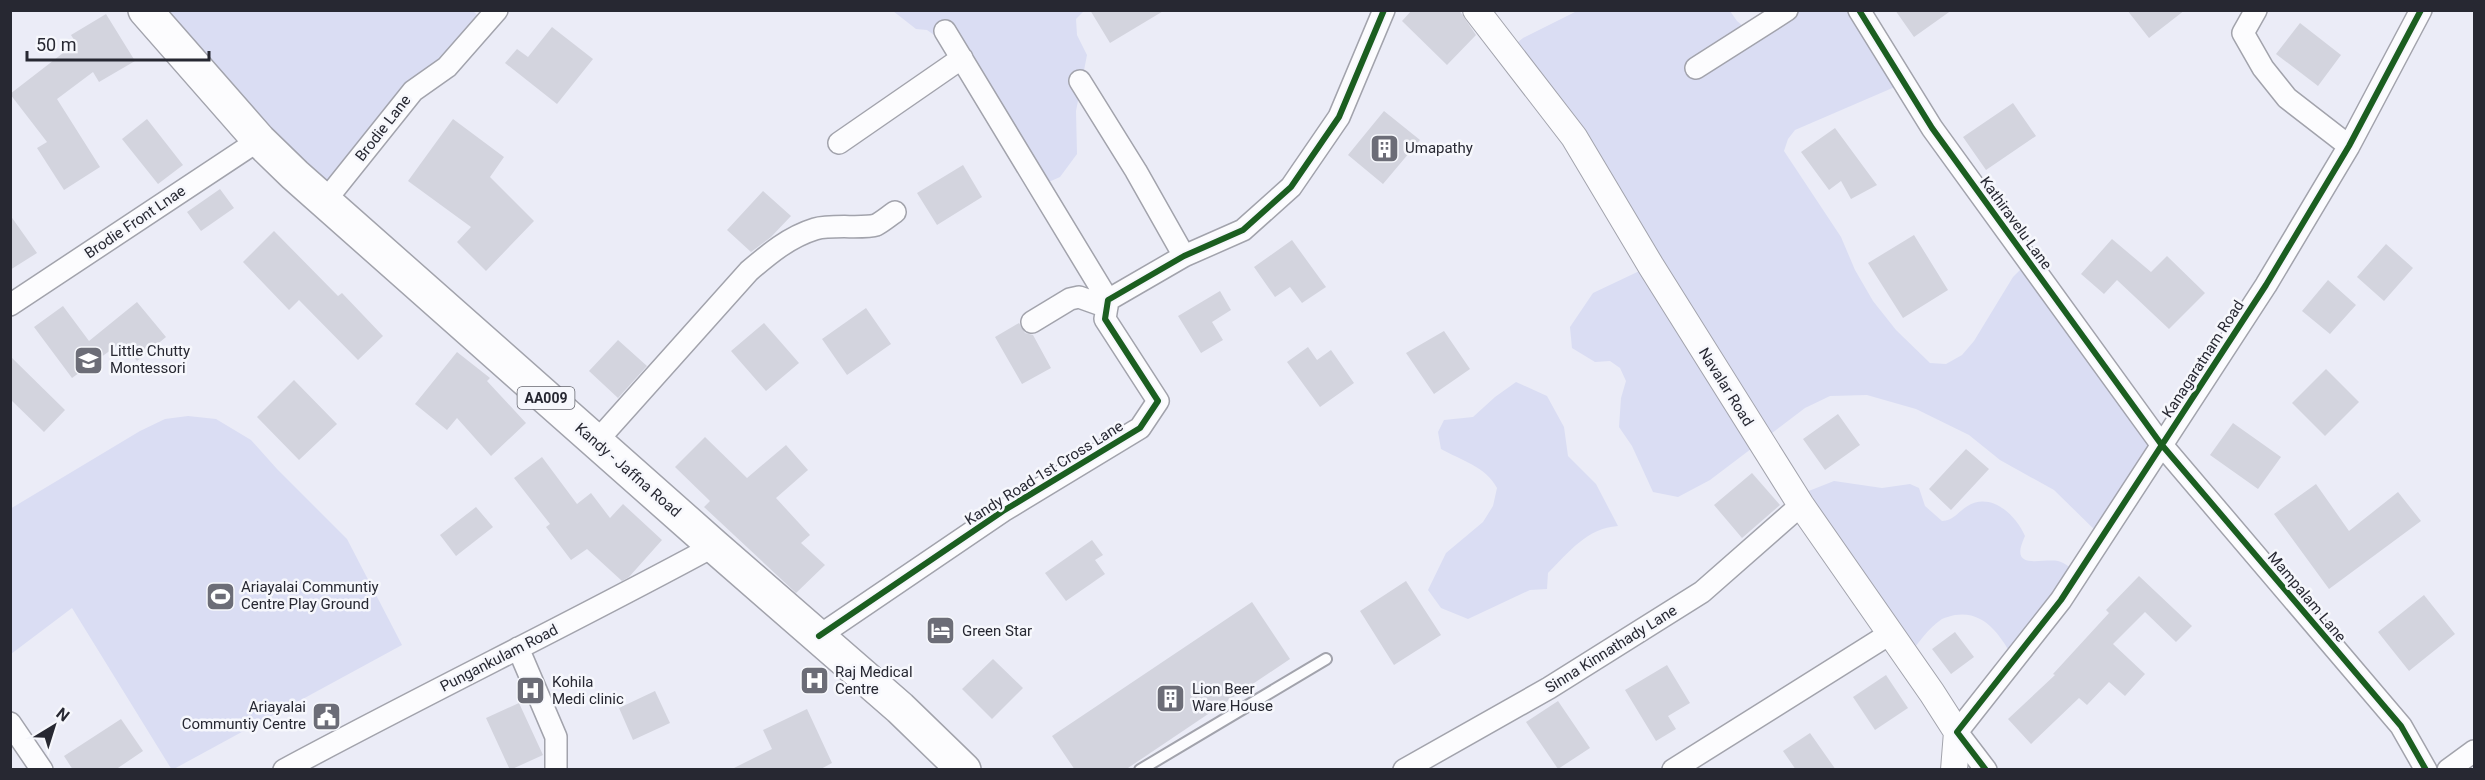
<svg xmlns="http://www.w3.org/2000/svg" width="2485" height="780" font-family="Roboto,sans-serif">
  <rect width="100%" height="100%" fill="#ebecf7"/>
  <path fill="#daddf3" d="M472,10L486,23L325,201L145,11Z
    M893,11H1084L1076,19L1077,35L1087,55L1076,111L1077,154L1060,177L1033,189L937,37L927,30L916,29Z
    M1577,11H1730L1737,21L1751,33L1787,11H1859L1904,83L1795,130L1788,139L1784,151L1841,237L1855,270L1873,301L1896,330L1930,363L1946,364L1962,355L1974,341L2013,277L2029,261L2161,444L2102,537L2054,490L2000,460L1969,435L1916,409L1867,395L1830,396L1805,408L1710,480L1678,497L1653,492L1632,446L1619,427L1621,398L1626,381L1620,368L1610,361L1595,362L1572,348L1570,327L1593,293L1650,266L1507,51L1523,38Z
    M1516,382L1547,396L1564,427L1568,456L1596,484L1618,526C1587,528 1569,552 1548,573L1547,589L1530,590L1468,619L1441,608L1428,590L1446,553L1483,522L1493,506L1497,488C1486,467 1461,460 1441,449L1438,432L1444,420L1473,417L1495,397Z
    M188,416L216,419L251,440L277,469L347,539L402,645L172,770L72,608L11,654L10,509L140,431L165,419Z
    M1834,481L1882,488L1910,484L1919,488L1925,506L1942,521C1954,520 1957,513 1966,507C1990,490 2016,515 2025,536C2008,572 2041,558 2058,561C2066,563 2072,569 2078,575L2014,660C2002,637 1985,610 1955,615C1951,616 1946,617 1942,619C1928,628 1918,644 1907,657L1796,496Z"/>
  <path fill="#d3d4de" d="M1090,10H1165L1110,43Z
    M1412,10H1459L1476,35L1447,65L1402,21Z
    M1895,10H1952L1914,37Z
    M2127,10H2185L2149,38Z
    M106,14L135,61L99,82L93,72L57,99L100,167L64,190L37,148L47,142L10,94L76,43L71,35Z
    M2300,23L2341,55L2318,86L2276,54Z
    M552,27L593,59L557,104L505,63L517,49L528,57Z
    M2013,103L2036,136L1986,170L1963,137Z
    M1384,111L1420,140L1383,184L1348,155Z
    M147,119L183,165L158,184L122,139Z
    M453,119L504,157L490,177L534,221L486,271L457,242L471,227L408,181Z
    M1835,128L1877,185L1851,199L1841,181L1829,190L1801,152Z
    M963,165L982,197L937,225L917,193Z
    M220,189L234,208L201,231L187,212Z
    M763,191L791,216L771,237L751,252L727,230Z
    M10,215L37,253L10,270Z
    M274,231L338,296L342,293L383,336L358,360L299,300L289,310L243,262Z
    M1914,235L1948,290L1903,318L1868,263Z
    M2112,239L2151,272L2167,256L2205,293L2169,329L2117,280L2104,294L2081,274Z
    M1292,240L1326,287L1302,303L1290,287L1275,297L1254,267Z
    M2386,244L2413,268L2384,301L2357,277Z
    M2328,280L2356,305L2330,334L2302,311Z
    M1220,291L1231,310L1212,322L1223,340L1201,353L1178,316Z
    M137,302L166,337L137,361L122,342L72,378L34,327L63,306L89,341Z
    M866,308L891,344L847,375L822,339Z
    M764,323L799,363L766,391L731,351Z
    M1019,323L1025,333L1033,335L1051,368L1022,384L995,337Z
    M1444,331L1470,369L1434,394L1406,353Z
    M618,340L647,366L618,398L589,371Z
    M1308,347L1317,360L1331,350L1354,383L1320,407L1287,362Z
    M457,352L490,378L487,381L526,423L491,456L457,418L447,430L415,404Z
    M10,356L65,410L44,432L10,399Z
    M2326,369L2359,402L2325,436L2292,403Z
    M294,380L337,424L299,460L257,417Z
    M1838,414L1860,445L1825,470L1803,439Z
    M2233,423L2281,457L2258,489L2210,455Z
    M705,437L747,478L786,445L808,470L776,498L810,535L801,543L825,565L796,593L704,507L710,501L675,467Z
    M1966,449L1989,469L1951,510L1929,489Z
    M542,457L577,504L591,493L610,518L623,504L662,540L629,577L622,581L587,549L571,560L546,527L550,524L514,478Z
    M1752,473L1780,505L1742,538L1714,505Z
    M2316,484L2349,531L2398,492L2421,521L2329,589L2274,514Z
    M476,507L493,527L456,556L440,535Z
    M1092,540L1103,555L1095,560L1105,574L1066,601L1045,573Z
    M2139,576L2192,626L2176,642L2145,612L2113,644L2145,674L2125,696L2109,682L2087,705L2079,698L2031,744L2008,719L2055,675L2053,674L2109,613L2106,610Z
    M1406,581L1441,635L1394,665L1360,611Z
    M2424,595L2455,634L2409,671L2378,632Z
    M1252,602L1290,659L1125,770H1075L1052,736Z
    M1955,632L1974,657L1951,674L1932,649Z
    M993,659L1023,688L992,719L962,689Z
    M1667,665L1690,703L1668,716L1676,729L1656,741L1625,690Z
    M1886,675L1908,708L1875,730L1853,697Z
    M655,691L670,723L633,740L619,708Z
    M1558,701L1590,748L1558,769L1526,722Z
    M519,703L543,755L510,770L486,718Z
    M807,709L832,763L819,770H730L772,749L763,730Z
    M121,719L143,751L115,770H73L64,756Z
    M1810,733L1836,770H1796L1783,751Z"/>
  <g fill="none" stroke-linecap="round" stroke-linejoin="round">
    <defs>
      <path id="service" d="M1140,770L1326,659"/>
      <path id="minor" d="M1859,10L1932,128L2161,444L2401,726L2426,770
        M2256,10L2243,33L2263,68L2287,98L2349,146
        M945,31L1108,300
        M1696,68L1787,10
        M1080,81L1136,171L1184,256
        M839,143L962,58
        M325,201L413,91L447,67L497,10
        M10,305L259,140
        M1032,322L1070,299L1079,297L1107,307
        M596,442L749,271C769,254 789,237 815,229C832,224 864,229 876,225C882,222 889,216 895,212
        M819,636L1003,511L1140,428L1158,401L1105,319L1108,300L1184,256L1243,230L1291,187L1339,117L1384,10
        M518,648L556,737V770
        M10,723L42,770
        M284,770C427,693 572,623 714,546
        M1404,770L1549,688L1702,592L1801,505
        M1673,770L1891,633
        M1986,770L1957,732L2061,600L2266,285L2349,146L2421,10
        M2448,770L2474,751"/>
      <path id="tertiary" d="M1476,10L1574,137L1651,266L1801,505L1932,693L1957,732L1954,770"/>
      <path id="trunk" d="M145,10L259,140L295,175L714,546L900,708L964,770"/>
    </defs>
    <use href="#service" stroke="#a2a3ac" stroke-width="14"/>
    <use href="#minor" stroke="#a2a3ac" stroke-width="24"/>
    <use href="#tertiary" stroke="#a2a3ac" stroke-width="28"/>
    <use href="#trunk" stroke="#a2a3ac" stroke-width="36"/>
    <use href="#service" stroke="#fcfcfe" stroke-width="10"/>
    <use href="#minor" stroke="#fcfcfe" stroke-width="21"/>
    <use href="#tertiary" stroke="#fcfcfe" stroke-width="26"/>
    <use href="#trunk" stroke="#fcfcfe" stroke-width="33"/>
    <defs>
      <path id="cycleway" d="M1859,10L1932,128L2161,444L2401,726L2426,770
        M819,636L1003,511L1140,428L1158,401L1105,319L1108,300L1184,256L1243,230L1291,187L1339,117L1384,10
        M1986,770L1957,732L2061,600L2266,285L2349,146L2421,10"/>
    </defs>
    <use href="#cycleway" stroke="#f6f7fc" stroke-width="10"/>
    <use href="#cycleway" stroke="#1b5e20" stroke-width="6"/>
  </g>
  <defs>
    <symbol id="building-square" viewBox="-11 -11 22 22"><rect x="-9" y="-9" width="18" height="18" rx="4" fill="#6c6d77" stroke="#f6f7fc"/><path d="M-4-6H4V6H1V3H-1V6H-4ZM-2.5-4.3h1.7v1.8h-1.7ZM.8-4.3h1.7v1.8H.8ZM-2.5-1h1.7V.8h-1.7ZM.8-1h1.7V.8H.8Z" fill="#fff"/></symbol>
    <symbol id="school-square" viewBox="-11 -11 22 22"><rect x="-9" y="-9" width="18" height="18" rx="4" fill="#6c6d77" stroke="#f6f7fc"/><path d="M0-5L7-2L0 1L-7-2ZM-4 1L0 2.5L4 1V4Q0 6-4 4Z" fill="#fff"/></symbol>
    <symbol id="stadium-square" viewBox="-11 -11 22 22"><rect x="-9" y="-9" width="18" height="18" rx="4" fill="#6c6d77" stroke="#f6f7fc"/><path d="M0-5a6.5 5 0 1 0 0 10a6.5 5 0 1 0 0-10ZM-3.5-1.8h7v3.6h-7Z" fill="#fff"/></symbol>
    <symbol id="hotel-square" viewBox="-11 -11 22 22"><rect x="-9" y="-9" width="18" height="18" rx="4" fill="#6c6d77" stroke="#f6f7fc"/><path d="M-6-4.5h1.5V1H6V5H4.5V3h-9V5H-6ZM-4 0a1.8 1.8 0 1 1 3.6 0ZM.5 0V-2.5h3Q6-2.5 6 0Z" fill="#fff"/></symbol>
    <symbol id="hospital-square" viewBox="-11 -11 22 22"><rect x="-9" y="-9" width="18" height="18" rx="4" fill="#6c6d77" stroke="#f6f7fc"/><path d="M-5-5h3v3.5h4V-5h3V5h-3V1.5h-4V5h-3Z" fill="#fff"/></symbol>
    <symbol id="civic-square" viewBox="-11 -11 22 22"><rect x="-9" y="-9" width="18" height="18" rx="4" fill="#6c6d77" stroke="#f6f7fc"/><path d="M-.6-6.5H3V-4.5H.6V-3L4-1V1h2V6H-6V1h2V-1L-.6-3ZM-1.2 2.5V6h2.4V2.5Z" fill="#fff"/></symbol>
  </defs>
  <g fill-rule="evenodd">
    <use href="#building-square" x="1368" y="132" width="33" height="33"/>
    <use href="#school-square" x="72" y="344" width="33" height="33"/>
    <use href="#stadium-square" x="204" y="580" width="33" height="33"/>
    <use href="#hotel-square" x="924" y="614" width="33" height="33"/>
    <use href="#hospital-square" x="798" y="664" width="33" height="33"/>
    <use href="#hospital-square" x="514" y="674" width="33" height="33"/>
    <use href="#building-square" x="1154" y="682" width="33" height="33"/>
    <use href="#civic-square" x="310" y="700" width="33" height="33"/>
  </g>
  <g text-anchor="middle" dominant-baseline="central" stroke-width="5" stroke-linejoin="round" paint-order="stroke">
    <rect fill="#f6f7fc" stroke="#65666f" stroke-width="1.5" x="517.5" y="387" width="57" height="22" rx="4.5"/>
    <g font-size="14" font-weight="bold" fill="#272832">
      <text x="546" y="398">AA009</text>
    </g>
    <g font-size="15" fill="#272832" stroke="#f6f7fc">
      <text transform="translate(383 128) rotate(-52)">Brodie Lane</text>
      <text transform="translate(135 222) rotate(-34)">Brodie Front Lnae</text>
      <text transform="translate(2016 223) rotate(54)">Kathiravelu Lane</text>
      <text transform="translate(2203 359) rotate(-57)">Kanagaratnam Road</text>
      <text transform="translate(1726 387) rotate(58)">Navalar Road</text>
      <text transform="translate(628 470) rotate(41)">Kandy - Jaffna Road</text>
      <text transform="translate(1044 473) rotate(-32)">Kandy Road 1st Cross Lane</text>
      <text transform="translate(2307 597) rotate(50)">Mampalam Lane</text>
      <text transform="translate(1611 649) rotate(-32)">Sinna Kinnathady Lane</text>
      <text transform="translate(499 658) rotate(-27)">Pungankulam Road</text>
    </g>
    <g font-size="15" fill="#272832" stroke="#f6f7fc" text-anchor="start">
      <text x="1405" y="148">Umapathy</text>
      <text x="110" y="351">Little Chutty<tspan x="110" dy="17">Montessori</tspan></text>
      <text x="241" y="587">Ariayalai Communtiy<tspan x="241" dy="17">Centre Play Ground</tspan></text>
      <text x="962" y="631">Green Star</text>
      <text x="835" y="672">Raj Medical<tspan x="835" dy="17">Centre</tspan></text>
      <text x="552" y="682">Kohila<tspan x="552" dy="17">Medi clinic</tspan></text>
      <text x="1192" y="689">Lion Beer<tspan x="1192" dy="17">Ware House</tspan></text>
      <text x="306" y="707" text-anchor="end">Ariayalai<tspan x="306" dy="17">Communtiy Centre</tspan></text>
    </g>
  </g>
  <rect width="2485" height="780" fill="none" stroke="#272832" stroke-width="24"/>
  <g transform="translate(54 726) rotate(38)" stroke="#f6f7fc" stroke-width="4.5" paint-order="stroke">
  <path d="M0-4.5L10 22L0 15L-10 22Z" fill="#272832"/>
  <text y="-9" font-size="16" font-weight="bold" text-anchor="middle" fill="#272832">N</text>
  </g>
  <path d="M27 51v9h182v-9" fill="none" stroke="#272832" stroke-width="3"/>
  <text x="36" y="51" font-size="18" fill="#272832" stroke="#f6f7fc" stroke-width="4.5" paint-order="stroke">50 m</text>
</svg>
